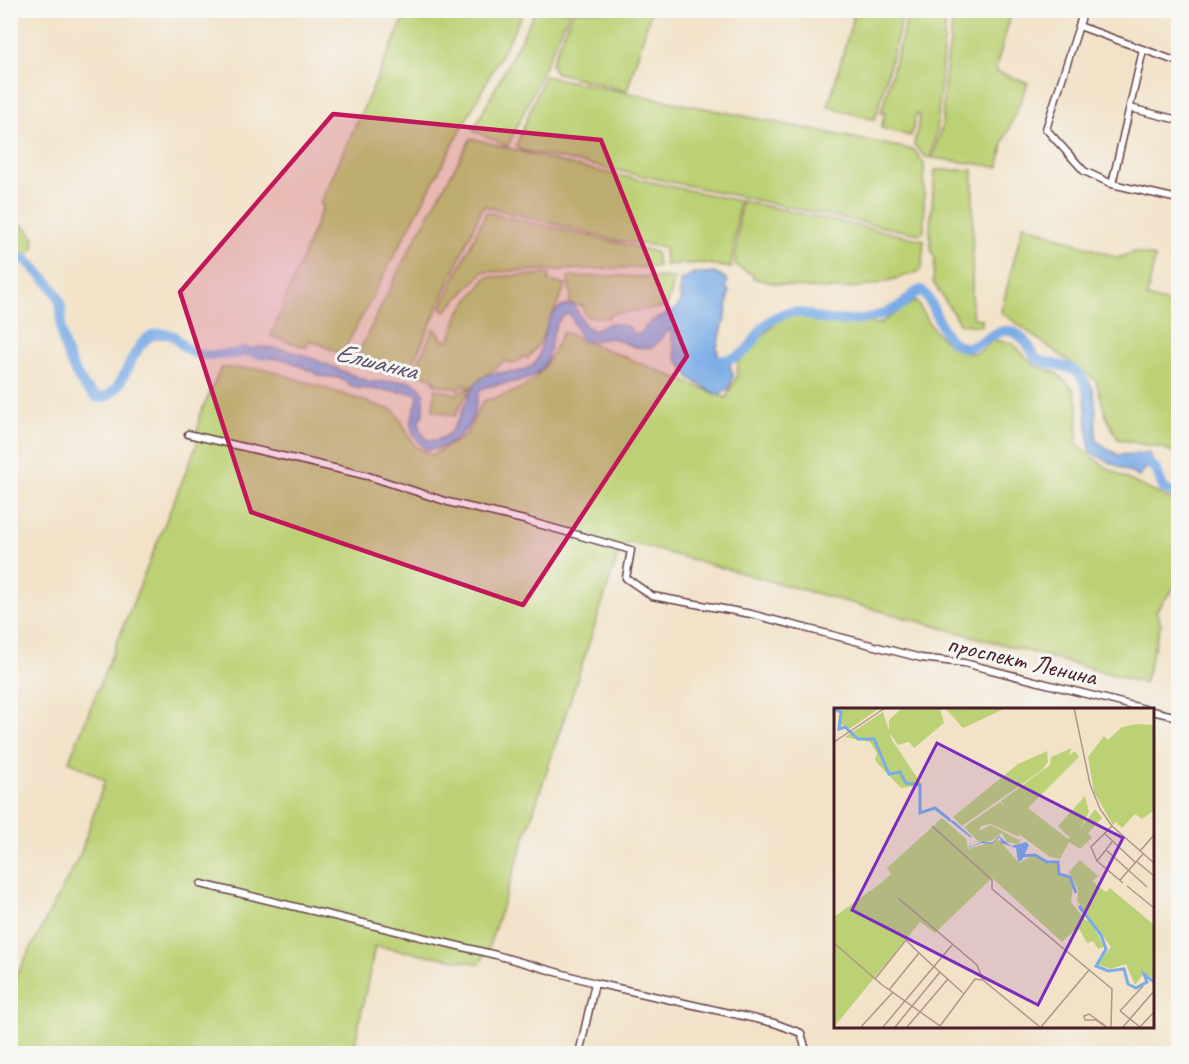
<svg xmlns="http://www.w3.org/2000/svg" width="1189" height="1064" font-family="Caveat,sans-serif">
  <rect width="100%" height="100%" fill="#f6f6f2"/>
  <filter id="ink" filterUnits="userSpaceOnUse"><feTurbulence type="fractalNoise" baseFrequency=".0167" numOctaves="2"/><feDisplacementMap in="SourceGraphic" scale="12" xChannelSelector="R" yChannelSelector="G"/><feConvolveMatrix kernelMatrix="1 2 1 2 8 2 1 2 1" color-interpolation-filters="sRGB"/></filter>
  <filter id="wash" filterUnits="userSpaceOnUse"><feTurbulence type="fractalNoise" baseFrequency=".008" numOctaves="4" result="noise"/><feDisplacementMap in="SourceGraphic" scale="24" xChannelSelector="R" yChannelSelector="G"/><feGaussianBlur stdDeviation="1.35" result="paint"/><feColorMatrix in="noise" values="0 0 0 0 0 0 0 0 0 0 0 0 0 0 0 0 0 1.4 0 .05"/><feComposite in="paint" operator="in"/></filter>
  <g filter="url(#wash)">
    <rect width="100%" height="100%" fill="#f2e2c8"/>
    <path fill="#bcd175" stroke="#837850" stroke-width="1.5" d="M408,10L524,11L342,354L310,340L306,347L271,336L323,206L320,204Z
      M536,10L570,11L508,146L473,131Z
      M573,11H651L627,91L555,72L551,64Z
      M855,11H904L875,120L828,107Z
      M909,11H946L937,131L930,158L925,157L914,145L920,115L916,114L911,136L881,128L885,113H881Z
      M954,11H1012L995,71L1028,83L1003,143L999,167L932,158L942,127L944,86Z
      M544,76L914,150L924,164V231L920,234L883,227L521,150L516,146Z
      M471,138L571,165L739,201L731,268L704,263L665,265L664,247L619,241L483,206L410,370C389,375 374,365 357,356L404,260Z
      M935,170H973L972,313L974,318L982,319V326L960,324L933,282L935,259L931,249L930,229Z
      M741,201L924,240L922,267C916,276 907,274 898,278C851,294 800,291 753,278V275L735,265Z
      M486,212L656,252L658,267L483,272L446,311L441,308Z
      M11,219L24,226L33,235L34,248L21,263L11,265Z
      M1023,224L1118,258L1135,252L1155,257L1147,297L1178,306V455L1166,449L1118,439L1106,416L1096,381L1001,312Z
      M550,274L548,281L566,285L539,344L527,359L524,356L515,364L504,361L470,388L455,416L433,410L435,389L456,394L469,387L465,383L458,389L434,384L435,380L414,371L434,328L440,334V338L449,341L460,311L487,277Z
      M614,276L675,278L667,307L610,314L609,318L586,316L582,305L569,304L571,295L568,277Z
      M916,300C929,326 946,353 978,353L993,340L1012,343L1034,365L1056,373L1073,389L1078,404L1077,444C1104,471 1143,487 1178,502V582L1156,611L1161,623L1144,683L628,542L619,552L489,946L480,964L375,946L353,1053L11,1054V986L80,855L105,780L69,761L197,444L199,417L221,368L266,369L395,411L416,447L432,455L465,436L483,401C534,389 540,378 563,332L726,398L737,376L738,362L777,321L794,315L879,324Z"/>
    <path fill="#7aace6" stroke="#626688" stroke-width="1.5" d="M694,273C706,273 721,270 728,282L725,286L729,291L726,315L717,347L719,362L725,364L729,362L733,375L729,389L717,395L691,379L676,358L670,329L652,348L635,347L612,338L582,342L570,314C550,315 553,351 544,365C529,388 503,379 481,389C476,398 476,407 473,416C466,435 444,452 425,449C405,426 411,424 418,398L416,393L356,388L339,378L321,376L287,360L249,356L253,352L246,349C290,340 329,369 369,381C388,386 412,371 424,393L423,415L419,420L420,431L428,440C461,443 460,402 476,383C493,363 515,382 536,362C547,340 541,307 573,304L585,325L592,330L611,323L630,327L633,334H640L650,322L676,309L680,303V281Z
      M1085,376C1101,393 1093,421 1097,441L1118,455L1150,453L1152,460L1139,477L1090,452L1083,380Z"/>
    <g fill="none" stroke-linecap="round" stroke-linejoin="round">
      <path stroke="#7aace6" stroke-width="10" d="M10,256C24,255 29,262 37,271C45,279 54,287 58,297C63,308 61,317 61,329C63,351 79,387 98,398C132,398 127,319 174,336C192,359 205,356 230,354C237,353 238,355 244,351L265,355
        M705,361C765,363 744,329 783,314C800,308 811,318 828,320C839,322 853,320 864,319C878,316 892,312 903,304C910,298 912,293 921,290C937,303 939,339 960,346C986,355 1006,299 1036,359C1059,369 1080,360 1087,391
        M1136,460C1161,465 1155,471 1164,489L1178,495"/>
    </g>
  </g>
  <g filter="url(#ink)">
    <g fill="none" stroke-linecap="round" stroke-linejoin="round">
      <defs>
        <path id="street" d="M1084,10L1046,129L1084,171L1112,184L1178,199
          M1079,26L1178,62
          M1130,108L1178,120
          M1112,184L1143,50
          M188,434L368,476L448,502L524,520L631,550L626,578L652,596L751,614L921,658L964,663L1149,710
          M1152,711L1178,717
          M201,884L496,955L595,983L774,1023L801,1033L807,1054
          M579,1054L595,983"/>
      </defs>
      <use href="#street" stroke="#633c43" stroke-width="9"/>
      <use href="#street" stroke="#fff" stroke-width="6"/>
    </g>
  </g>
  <path fill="#c2185b" fill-opacity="0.2" stroke="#c2185b" stroke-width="4.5" stroke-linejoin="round" d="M333,114L601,140L687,356L523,605L251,512L180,292Z"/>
  <g text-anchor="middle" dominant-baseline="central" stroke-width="6" stroke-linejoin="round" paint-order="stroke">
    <g font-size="26" fill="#4a1f2b" stroke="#f6f6f2">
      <text transform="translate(1022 660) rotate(13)">проспект Ленина</text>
    </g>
    <g font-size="27" font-style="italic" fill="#5b506c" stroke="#f6f6f2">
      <text transform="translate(376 361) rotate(14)">Елшанка</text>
    </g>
  </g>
  <g transform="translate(834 708)">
    <rect width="320" height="320" fill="#f2e2c8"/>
    <path d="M8,0H46L15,21L5,15ZM68,0H106L110,15L80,40L75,34L64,37L55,24V12ZM111,0L137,1L172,0L129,20ZM49,4L58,32L88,77L67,80L45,57L41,52L43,45L36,34L11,29ZM303,16L319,17V103L308,111L301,106L288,120L282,114L279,117L260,84L254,49L270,28L274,32L288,19ZM238,40L235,47L241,43L245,49L194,100L234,131L238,127L235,129L224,118L251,88L255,104L246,121L261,101L268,110L254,125L258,130L246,141L235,134L226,151L216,149L185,126V129L157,116L147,118L145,123L157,117L187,133L183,136L173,134L168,125L157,133L138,134L144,133L130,119L166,94L170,98L167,93L216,57L217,49ZM213,43L214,54L208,62L128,118L119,109L184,56ZM108,110L132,131L134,141L165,132L185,155L199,147L215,156L223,155L224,165L234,170L239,178L237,194L252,213L256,211L270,239L264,241L259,233L253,235L244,219L228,234L158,170L101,225L86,214L0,319V209L47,175L57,166L53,160ZM246,152L264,168L259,173L264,178L272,184L276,180L319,216V270L310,265L301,277L292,256L276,261L263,256L277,239L243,193L244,182L235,164Z" fill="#bcd175"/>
    <path d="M113,111L120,113L137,128L136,139L149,133L158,135L165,128L177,138L192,134L195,137L188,152L184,154L182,140L167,135L166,129L158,136L147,135L135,140L137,130Z" fill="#7aace6"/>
    <path fill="none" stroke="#7aace6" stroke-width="3" d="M0,1L7,4L5,21L11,19L24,31H40L55,66L66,64L72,75L86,77V105L101,100L116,112M185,148L201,147L213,154H224L225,166L236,169L242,185M245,198L267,227L272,241L262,258L274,263L290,261L294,276L302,280L313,274L310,266L320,274"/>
    <path fill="none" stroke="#af9489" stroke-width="1.5" d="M240,0L256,76L266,101L278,118L320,155M0,34L51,0M98,118L158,172V181L278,281L277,319M278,118L257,139L263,153L289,175M270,125L301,154M272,142L313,179M306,143L320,127M263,153L278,134M302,153L320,168M286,172L309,146M293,178L320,200M64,190L143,257L149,272L206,319M0,235L47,276L106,318M85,245L129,285M41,271L72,232L85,245L55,282M286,303L309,278M286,303L306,319M106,318L141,271L148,272M27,319L59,284M49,319L118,237M61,319L106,264M73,319L114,271M207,319L255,262M272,319L262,312H251L250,308L255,306L273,319M289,319L320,283M306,319L320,304"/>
    <path fill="#7b2cbf" fill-opacity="0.15" stroke="#7b2cbf" stroke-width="3" d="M103,35L289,130L204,297L18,202Z"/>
    <rect width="320" height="320" fill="none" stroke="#4a1f2b" stroke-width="3"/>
  </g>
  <rect width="1189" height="1064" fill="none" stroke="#f6f6f2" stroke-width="36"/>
</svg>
